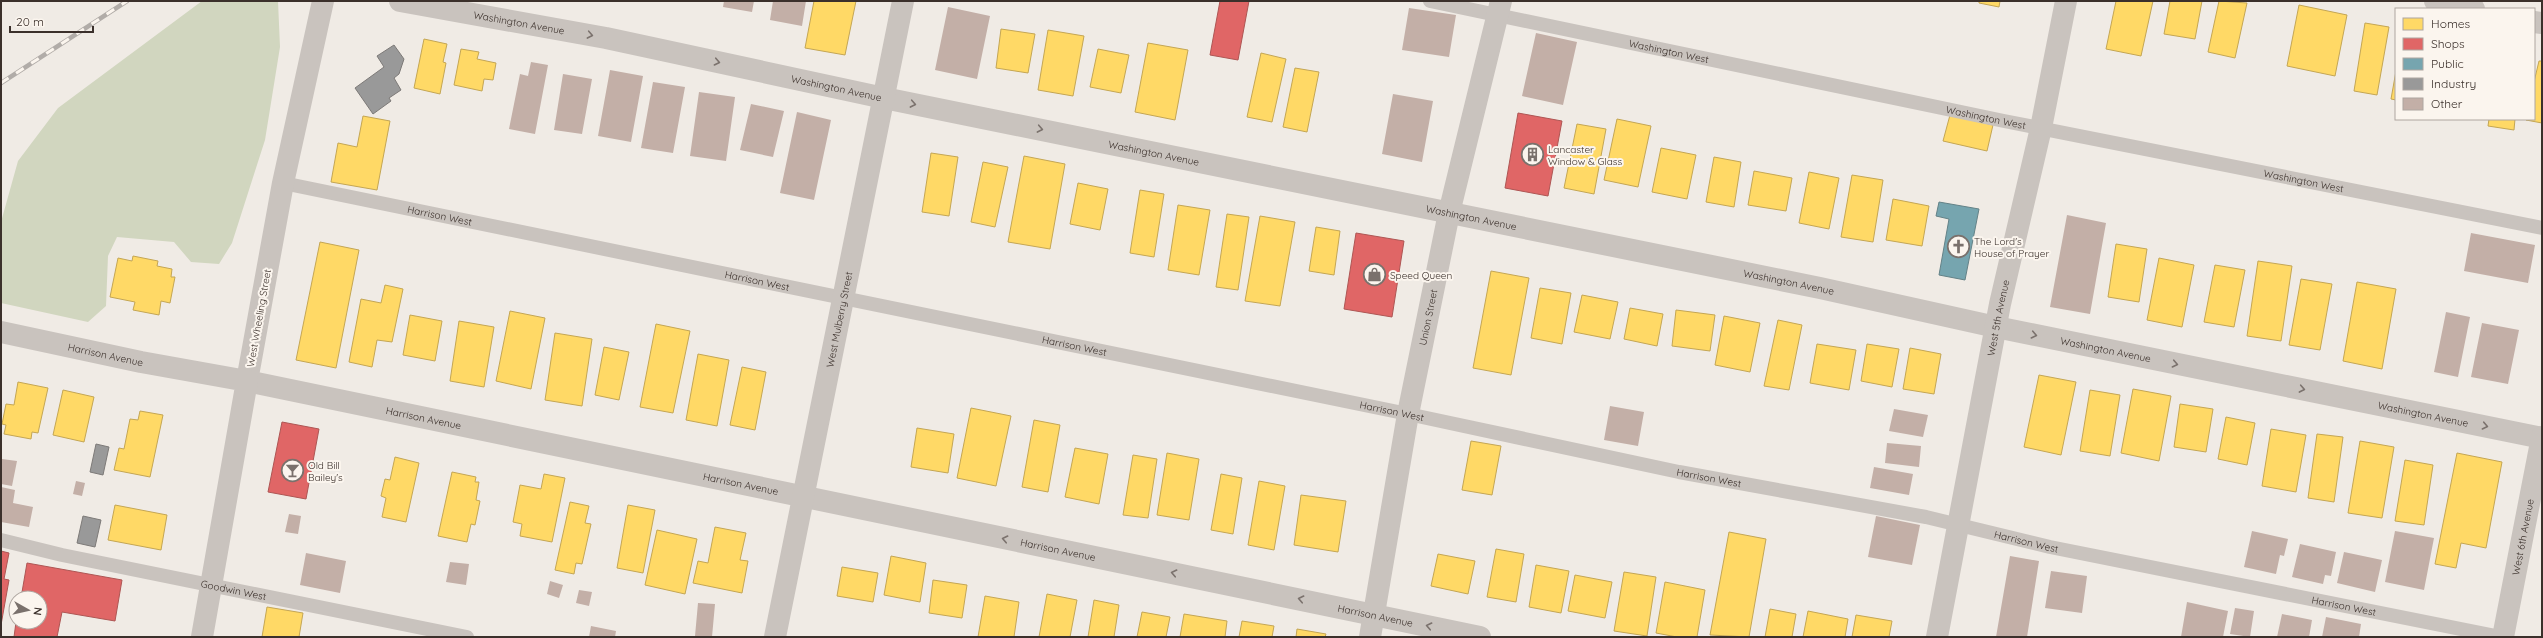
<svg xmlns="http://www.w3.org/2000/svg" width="2543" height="638" font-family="Quicksand,sans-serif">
  <rect width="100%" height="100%" fill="#f0ebe5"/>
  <path fill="#d1d6bf" d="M202,1H278L280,47L265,140L232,243L219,264L191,262L174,242L117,237L108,256L106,306L88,322L1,303V222L18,161L58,108Z"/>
  <path fill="#ffd966" stroke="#c4a654" d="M814,1H856L845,55L805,48Z
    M1979,1H2000L1999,7L1979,3Z
    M2116,1H2153L2141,56L2106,49Z
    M2170,1H2202L2195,39L2164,34Z
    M2219,1L2247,3L2235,58L2208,52Z
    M2299,5L2347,15L2335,76L2287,66Z
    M2365,23L2389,27L2377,95L2354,91Z
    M1001,29L1035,34L1028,73L996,68Z
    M1048,30L1084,36L1073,96L1038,90Z
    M424,39L447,44L443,62L446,63L440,94L414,88Z
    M1148,43L1188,50L1175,120L1135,112Z
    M461,49L479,52L477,59L496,63L493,80L484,79L482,91L454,85Z
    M1098,49L1129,55L1121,93L1090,87Z
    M1261,53L1286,59L1272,122L1247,117Z
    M2539,61H2542V123L2526,120L2534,119V82Z
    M1295,68L1319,72L1307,132L1283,127Z
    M2396,71V100L2391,99Z
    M1950,115L1993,125L1987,151L1943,141Z
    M363,116L390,121L377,190L331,182L338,143L357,147Z
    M1617,119L1651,126L1638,187L1604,180Z
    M2489,119H2515L2514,130L2488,126Z
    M1577,124L1606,129L1594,194L1564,188Z
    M1661,148L1696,155L1687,199L1652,192Z
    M931,153L958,157L949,216L922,212Z
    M1024,156L1065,164L1050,249L1008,242Z
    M1714,157L1741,162L1734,207L1706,202Z
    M983,162L1008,167L995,227L971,222Z
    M1754,171L1792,178L1786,211L1748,205Z
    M1809,172L1839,178L1829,229L1799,223Z
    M1852,175L1883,180L1873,242L1841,237Z
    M1078,183L1108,189L1100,230L1070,224Z
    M1140,190L1164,194L1154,257L1130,253Z
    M1893,199L1929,206L1922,246L1886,240Z
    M1178,205L1210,210L1199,275L1168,270Z
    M1227,214L1249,217L1238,290L1216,287Z
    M1260,216L1295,222L1280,306L1245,301Z
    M1316,227L1340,231L1334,275L1309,271Z
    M320,242L359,250L336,368L296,360Z
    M2116,244L2147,249L2139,302L2108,297Z
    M133,256L158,261L157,266L172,269L171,277H175L170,303L161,301L159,315L133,310L135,302L110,297L118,258L132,261Z
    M2159,258L2194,265L2182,327L2147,320Z
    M2258,261L2292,266L2281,341L2247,336Z
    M2215,265L2245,270L2234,327L2204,322Z
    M1491,271L1529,278L1511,375L1473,368Z
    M2301,279L2332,284L2320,350L2289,345Z
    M2357,282L2396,289L2382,369L2343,361Z
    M385,285L403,289L392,342L377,340L372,367L349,362L361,299L381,303Z
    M1540,288L1571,293L1562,344L1531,338Z
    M1582,295L1618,302L1610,339L1574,332Z
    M1630,308L1663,314L1657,346L1624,339Z
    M1676,310L1715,315L1710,351L1672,346Z
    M510,311L545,318L531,389L496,381Z
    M410,315L442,321L435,361L403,355Z
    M1724,316L1760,323L1750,372L1715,365Z
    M1778,320L1802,325L1789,390L1764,386Z
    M459,321L494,327L484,387L450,381Z
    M656,324L690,331L673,413L640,407Z
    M555,333L592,339L582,406L545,400Z
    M1817,344L1856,350L1849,390L1810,383Z
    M1867,344L1899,349L1892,387L1861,381Z
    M604,347L629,352L619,400L595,395Z
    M1910,348L1941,354L1934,394L1903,389Z
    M698,354L729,360L717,426L686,420Z
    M742,367L766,372L755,430L730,425Z
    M2039,375L2076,382L2061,455L2024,447Z
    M18,382L48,388L38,433L32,432L31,439L4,434L6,425L2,424L6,404L14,405Z
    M2133,389L2171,396L2159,461L2121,453Z
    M63,390L94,397L84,442L53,435Z
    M2090,390L2120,395L2110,456L2080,451Z
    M2180,404L2213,409L2206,452L2174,447Z
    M971,408L1011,416L996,486L957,478Z
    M140,411L163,415L150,477L114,470L119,448L124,449L130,419L138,420Z
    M2226,417L2255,423L2247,465L2218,459Z
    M1034,420L1060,425L1048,492L1022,487Z
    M917,428L954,434L948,473L911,467Z
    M2271,429L2306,435L2296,492L2262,486Z
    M2317,434L2343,437L2334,502L2308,498Z
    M1471,441L1501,446L1492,495L1462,490Z
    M2360,441L2394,447L2382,518L2348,513Z
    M1075,448L1108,454L1099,504L1065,497Z
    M1167,453L1199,459L1189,520L1157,515Z
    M2457,453L2502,462L2486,548L2461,543L2456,568L2435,564Z
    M1133,455L1157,459L1148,518L1123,515Z
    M395,457L419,463L406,522L382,517L386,498L381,496L385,479L390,480Z
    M2405,460L2433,465L2424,525L2395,521Z
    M452,472L476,477L475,482H479L476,500L480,501L475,525L471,524L467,542L438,536Z
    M544,474L565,478L552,542L520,536L522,524L513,522L520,485L541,489Z
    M1221,474L1242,478L1233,534L1211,530Z
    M1259,481L1285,486L1274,550L1248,545Z
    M1301,495L1346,501L1338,552L1294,545Z
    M570,502L589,506L585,523L591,524L582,564L576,563L574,574L555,570Z
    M115,505L167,515L161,550L108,540Z
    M628,505L655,510L643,573L617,568Z
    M715,527L746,533L740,560L748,561L742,593L693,583L698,561L708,563Z
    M657,530L697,539L685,594L645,585Z
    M1729,532L1766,539L1749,637L1710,635Z
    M1496,549L1524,554L1516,602L1487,597Z
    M1438,554L1475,561L1468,594L1431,586Z
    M891,556L926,563L920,602L884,595Z
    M1536,565L1569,571L1561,613L1529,607Z
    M842,567L878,573L873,602L837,596Z
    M1624,572L1656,577L1647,636L1614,631Z
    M1575,575L1612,582L1605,618L1568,611Z
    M933,580L967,585L962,618L929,613Z
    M1665,582L1705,590L1697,637H1677L1656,633Z
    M1047,594L1077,600L1070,637H1039Z
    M985,596L1019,602L1014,637H978Z
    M1094,600L1119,605L1114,637H1088Z
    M267,607L303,613L299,637H262Z
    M1770,609L1796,614L1792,637H1765Z
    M1808,611L1848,619L1845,637H1803Z
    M1142,612L1170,617L1166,637H1137Z
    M1184,614L1227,621L1225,637H1180Z
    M1856,615L1892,621L1889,637H1852Z
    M1242,621L1274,626L1272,637H1239Z
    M1297,629L1326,634L1325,637H1296Z"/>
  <path fill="#e06666" stroke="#ae5654" d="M1220,1H1249L1238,60L1210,55Z
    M1518,113L1562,121L1548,196L1505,188Z
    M1356,233L1404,241L1392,317L1344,309Z
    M282,422L319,429L306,499L268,492Z
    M1,551L9,553L4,579L9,580L1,625Z
    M27,563L122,580L115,621L62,612L57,637H14L16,622H40V598H21Z"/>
  <path fill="#76a5af" stroke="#648287" d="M1939,202L1979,209L1965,280L1939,275L1949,219L1936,216Z"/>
  <path fill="#999" stroke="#7d7a78" d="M394,45L404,59L399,74L394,78L401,90L389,98L391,101L373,114L355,88L384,67L377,56Z
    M96,444L109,447L103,475L90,472Z
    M83,516L101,520L95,547L77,543Z"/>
  <path fill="#c3afa7" d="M724,1H754L752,12L723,7Z
    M773,1H806L802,26L770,20Z
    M948,7L990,16L977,79L935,70Z
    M1409,8L1456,15L1449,57L1402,50Z
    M1536,33L1577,42L1563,105L1522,96Z
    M531,62L548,65L535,134L509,129L520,74L528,76Z
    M610,70L643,76L631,142L598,136Z
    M563,74L592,79L582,134L554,130Z
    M653,82L685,87L673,153L641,148Z
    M699,92L735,97L726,161L690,156Z
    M1393,94L1433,101L1422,162L1382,154Z
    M751,104L784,111L773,157L740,150Z
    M797,112L831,120L814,200L780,193Z
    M2067,215L2106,223L2090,314L2050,307Z
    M2471,233L2535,245L2528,283L2464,271Z
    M2446,312L2470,317L2458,377L2434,372Z
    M2482,323L2519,330L2508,384L2471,377Z
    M1610,406L1644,412L1638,446L1604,440Z
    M1894,409L1928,415L1923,437L1889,431Z
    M1887,443L1921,446L1919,467L1885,463Z
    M2,459L17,461L12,486L1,484Z
    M1874,467L1913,474L1909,495L1870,488Z
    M76,481L85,483L82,496L73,494Z
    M1,487L15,490L13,503L33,507L29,527L1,522Z
    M289,514L301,516L298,534L285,532Z
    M1876,516L1920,525L1912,565L1868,557Z
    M2252,531L2288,539L2284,556L2280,555L2276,574L2244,567Z
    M2395,531L2434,538L2424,590L2385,582Z
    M2300,544L2336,552L2331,576L2325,575L2323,584L2292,577Z
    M2344,552L2382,560L2375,592L2337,583Z
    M306,553L346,561L340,593L300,585Z
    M2010,556L2039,561L2027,637H1996Z
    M450,562L469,564L466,585L446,582Z
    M2051,571L2087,576L2082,613L2045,608Z
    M550,581L563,585L559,598L547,594Z
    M579,590L592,592L589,606L576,603Z
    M2187,602L2228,611L2223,637H2181Z
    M698,603L715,604L712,637L695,636Z
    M2235,608L2254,611L2250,637L2230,634Z
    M2282,614L2312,620L2309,637H2277Z
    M2326,617L2361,624L2359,637H2322Z
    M591,626L616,631L615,637H589Z"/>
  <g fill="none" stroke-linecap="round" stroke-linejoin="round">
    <g stroke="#c9c3be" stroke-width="14">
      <path id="s1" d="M1430,1L2004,121L2542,228"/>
      <path id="s2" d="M283,183L1408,414L1679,472L1926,517L2050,547L2501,637"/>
      <path id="s3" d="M1,540L62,555L467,637"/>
    </g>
    <g stroke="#c9c3be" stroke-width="22">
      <path id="s4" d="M323,1L283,183L247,381L1480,637"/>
      <path id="s5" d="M400,1L606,38L884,98L1820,288L1996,327L2542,438"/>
      <path d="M2435,1L2474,9"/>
      <path d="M2534,22L2542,23"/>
      <path id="s6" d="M775,637L903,1"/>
      <path id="s7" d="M1370,637L1408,414L1449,213L1501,1"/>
      <path id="s8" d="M1937,637L2000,304L2041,128L2066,1"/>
    </g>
    <g stroke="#c9c3be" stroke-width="22">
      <path id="s9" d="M1,332L141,362L247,381L202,637"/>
      <path id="s10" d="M2503,637L2542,437"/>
    </g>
    <defs>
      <path id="rail" d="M1,83L127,1"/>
    </defs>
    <use href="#rail" stroke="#b1aca8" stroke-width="4.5"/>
    <use href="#rail" stroke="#fbf5ee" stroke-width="3" stroke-dasharray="9" stroke-linecap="butt"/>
  </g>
  <defs><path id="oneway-chevron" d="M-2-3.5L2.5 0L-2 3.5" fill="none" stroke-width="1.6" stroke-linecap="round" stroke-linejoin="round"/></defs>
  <g stroke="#7b726d">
    <use href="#oneway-chevron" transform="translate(590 35) rotate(11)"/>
    <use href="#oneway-chevron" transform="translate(717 62) rotate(12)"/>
    <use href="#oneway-chevron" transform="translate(913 104) rotate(11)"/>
    <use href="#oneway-chevron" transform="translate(1040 129) rotate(11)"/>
    <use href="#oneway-chevron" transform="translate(2034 335) rotate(12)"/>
    <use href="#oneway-chevron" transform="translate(2175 364) rotate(12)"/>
    <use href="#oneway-chevron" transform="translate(2302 389) rotate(11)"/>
    <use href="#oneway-chevron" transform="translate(2485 426) rotate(12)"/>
    <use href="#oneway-chevron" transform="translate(1005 539) rotate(-168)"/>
    <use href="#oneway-chevron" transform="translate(1174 573) rotate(-168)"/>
    <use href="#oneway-chevron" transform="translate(1301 599) rotate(-168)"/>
    <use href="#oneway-chevron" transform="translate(1429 626) rotate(-168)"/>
  </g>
  <defs>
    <symbol id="building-ring" viewBox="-11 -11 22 22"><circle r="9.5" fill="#fbf5ee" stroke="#7a716c" stroke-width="1.5"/><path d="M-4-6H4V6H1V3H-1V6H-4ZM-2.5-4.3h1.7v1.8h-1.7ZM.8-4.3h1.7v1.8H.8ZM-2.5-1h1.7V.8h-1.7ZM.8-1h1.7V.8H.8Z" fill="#7a716c"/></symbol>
    <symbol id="church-ring" viewBox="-11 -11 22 22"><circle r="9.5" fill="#fbf5ee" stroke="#7a716c" stroke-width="1.5"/><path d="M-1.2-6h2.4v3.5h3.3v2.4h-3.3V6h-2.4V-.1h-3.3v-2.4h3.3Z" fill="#7a716c"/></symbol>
    <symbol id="shop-ring" viewBox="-11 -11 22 22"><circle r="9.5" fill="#fbf5ee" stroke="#7a716c" stroke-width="1.5"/><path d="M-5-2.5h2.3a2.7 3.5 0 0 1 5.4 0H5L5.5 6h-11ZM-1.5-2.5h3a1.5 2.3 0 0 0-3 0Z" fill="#7a716c"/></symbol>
    <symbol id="bar-ring" viewBox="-11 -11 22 22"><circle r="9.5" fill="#fbf5ee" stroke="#7a716c" stroke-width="1.5"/><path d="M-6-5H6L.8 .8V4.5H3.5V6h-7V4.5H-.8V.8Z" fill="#7a716c"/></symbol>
  </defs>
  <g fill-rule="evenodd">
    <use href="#building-ring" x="1520" y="142" width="25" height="25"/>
    <use href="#church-ring" x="1946" y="234" width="25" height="25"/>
    <use href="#shop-ring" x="1362" y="262" width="25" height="25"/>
    <use href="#bar-ring" x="280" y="458" width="25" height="25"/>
  </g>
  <g text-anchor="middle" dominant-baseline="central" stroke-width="4" stroke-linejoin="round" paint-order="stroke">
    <g font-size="10" fill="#3b302b" stroke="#fbf5ee">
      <text stroke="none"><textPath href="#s5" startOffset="121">Washington Avenue</textPath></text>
      <text stroke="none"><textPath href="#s1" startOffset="244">Washington West</textPath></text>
      <text stroke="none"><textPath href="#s5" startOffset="445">Washington Avenue</textPath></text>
      <text stroke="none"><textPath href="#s1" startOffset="568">Washington West</textPath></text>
      <text stroke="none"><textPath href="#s5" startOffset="769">Washington Avenue</textPath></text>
      <text stroke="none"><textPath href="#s1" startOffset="892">Washington West</textPath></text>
      <text stroke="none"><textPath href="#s2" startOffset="160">Harrison West</textPath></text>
      <text stroke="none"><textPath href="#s5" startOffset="1093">Washington Avenue</textPath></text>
      <text stroke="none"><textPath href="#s2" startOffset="484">Harrison West</textPath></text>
      <text stroke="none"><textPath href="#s5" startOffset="1417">Washington Avenue</textPath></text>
      <text stroke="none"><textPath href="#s7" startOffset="325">Union Street</textPath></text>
      <text transform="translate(259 318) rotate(-80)">West Wheeling Street</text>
      <text stroke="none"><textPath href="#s8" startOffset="325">West 5th Avenue</textPath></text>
      <text stroke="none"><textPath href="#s6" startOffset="324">West Mulberry Street</textPath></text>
      <text stroke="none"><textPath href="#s2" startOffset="808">Harrison West</textPath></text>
      <text stroke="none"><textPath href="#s5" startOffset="1741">Washington Avenue</textPath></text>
      <text stroke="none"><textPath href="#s9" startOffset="107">Harrison Avenue</textPath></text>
      <text stroke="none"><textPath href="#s2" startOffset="1132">Harrison West</textPath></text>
      <text stroke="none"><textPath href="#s5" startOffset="2065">Washington Avenue</textPath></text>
      <text stroke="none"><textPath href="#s4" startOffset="568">Harrison Avenue</textPath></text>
      <text stroke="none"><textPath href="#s2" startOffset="1456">Harrison West</textPath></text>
      <text stroke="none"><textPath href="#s4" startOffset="892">Harrison Avenue</textPath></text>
      <text stroke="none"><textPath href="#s10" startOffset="102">West 6th Avenue</textPath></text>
      <text stroke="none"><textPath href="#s2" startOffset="1780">Harrison West</textPath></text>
      <text stroke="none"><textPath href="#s4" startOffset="1216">Harrison Avenue</textPath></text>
      <text stroke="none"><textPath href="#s3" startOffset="238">Goodwin West</textPath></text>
      <text stroke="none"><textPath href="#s2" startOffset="2104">Harrison West</textPath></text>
      <text stroke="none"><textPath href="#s4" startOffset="1540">Harrison Avenue</textPath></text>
    </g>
    <g font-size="10" fill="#3b302b" stroke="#fbf5ee" text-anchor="start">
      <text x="1548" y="149">Lancaster<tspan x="1548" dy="12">Window &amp; Glass</tspan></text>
      <text x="1974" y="241">The Lord's<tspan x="1974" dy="12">House of Prayer</tspan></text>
      <text x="1390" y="275">Speed Queen</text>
      <text x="308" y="465">Old Bill<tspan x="308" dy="12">Bailey's</tspan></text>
    </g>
  </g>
  <rect width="2543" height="638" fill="none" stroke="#3b302b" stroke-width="4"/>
  <rect x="2395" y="8" width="140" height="112" fill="#fbf5ee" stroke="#aea6a0"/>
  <rect x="2403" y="18" width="20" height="12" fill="#ffd966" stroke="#aea6a0"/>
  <text x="2431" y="28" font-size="12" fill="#3b302b">Homes</text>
  <rect x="2403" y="38" width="20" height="12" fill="#e06666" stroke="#aea6a0"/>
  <text x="2431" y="48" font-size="12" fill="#3b302b">Shops</text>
  <rect x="2403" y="58" width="20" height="12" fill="#76a5af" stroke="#aea6a0"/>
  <text x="2431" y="68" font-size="12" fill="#3b302b">Public</text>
  <rect x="2403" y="78" width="20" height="12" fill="#999999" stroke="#aea6a0"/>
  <text x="2431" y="88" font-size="12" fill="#3b302b">Industry</text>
  <rect x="2403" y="98" width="20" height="12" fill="#c3afa7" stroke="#aea6a0"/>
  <text x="2431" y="108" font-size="12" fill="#3b302b">Other</text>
  <g transform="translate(28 610) rotate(98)"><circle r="19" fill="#fbf5ee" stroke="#aea6a0"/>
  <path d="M0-3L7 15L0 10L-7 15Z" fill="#7a716c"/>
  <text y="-6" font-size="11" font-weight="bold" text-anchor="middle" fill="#3b302b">N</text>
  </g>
  <path d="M10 26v6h83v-6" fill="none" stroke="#3b302b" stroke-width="2"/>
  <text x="16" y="26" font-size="12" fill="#3b302b" stroke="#fbf5ee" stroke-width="3" paint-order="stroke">20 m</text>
</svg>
